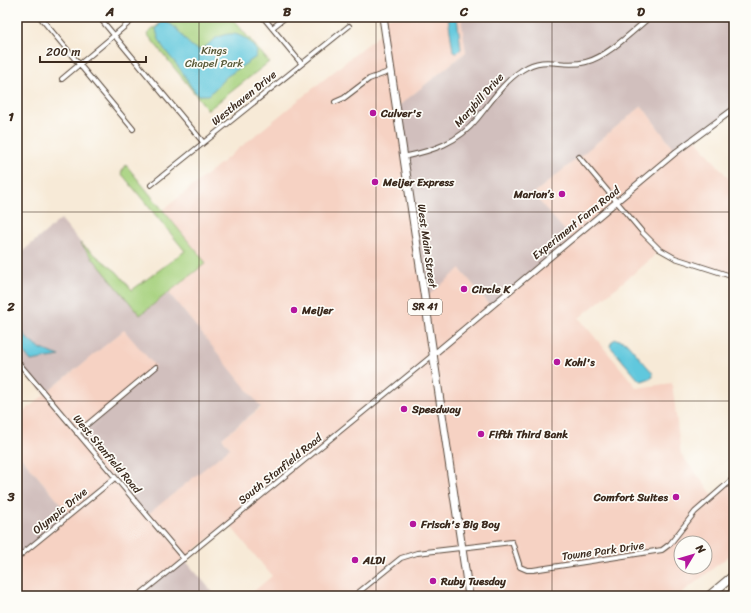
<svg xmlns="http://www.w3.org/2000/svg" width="751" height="613" font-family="Sriracha,sans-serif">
  <rect width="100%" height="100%" fill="#fdfcf7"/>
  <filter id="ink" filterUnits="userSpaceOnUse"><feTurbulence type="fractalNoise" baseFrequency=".025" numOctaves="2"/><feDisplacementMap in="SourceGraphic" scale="8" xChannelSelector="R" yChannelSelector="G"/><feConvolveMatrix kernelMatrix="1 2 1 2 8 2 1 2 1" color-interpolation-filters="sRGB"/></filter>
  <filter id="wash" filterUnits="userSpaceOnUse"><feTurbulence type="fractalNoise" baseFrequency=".012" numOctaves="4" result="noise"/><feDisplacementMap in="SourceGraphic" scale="16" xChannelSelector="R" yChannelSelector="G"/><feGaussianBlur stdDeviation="0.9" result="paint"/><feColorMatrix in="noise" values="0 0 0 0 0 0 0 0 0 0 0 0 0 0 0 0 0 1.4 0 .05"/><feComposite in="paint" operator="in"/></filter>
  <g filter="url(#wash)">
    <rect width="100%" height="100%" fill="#f7ead7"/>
    <path fill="#f6d2c3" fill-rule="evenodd" d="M383,17H461L466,52L396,108L460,269L491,306L571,239L533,194L642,106L676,152L695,138L734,185V277L675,258L659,249L650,260L579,318L637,388L672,383L681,454L713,495L734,478V552L678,596H248L272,576L228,523L138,596H17V558L70,515L17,452V417L124,330L230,448L222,438L261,408L169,293L205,263L163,210L385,30ZM681,543H705V567H681Z"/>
    <path fill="#d1bfbd" d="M461,17H734V109L676,152L642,106L533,194L572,239L491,306L460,269L424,299L396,108L466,52Z
      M61,219L140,315L169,293L261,407L222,438L230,448L147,515L77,433L155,366L124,330L45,394L17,361V256Z
      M17,452L70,515L17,558Z
      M184,559L216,596H138Z"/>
    <path fill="#a7d27f" stroke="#717e4e" d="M168,17H231L269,62L208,110L147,34Z
      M126,165L206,263L140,315L80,243L117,272L132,290L185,251L121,173Z"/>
    <path fill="#60c8dd" stroke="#4e797e" d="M448,17H457L461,49L456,54L453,51Z
      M162,21C181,24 183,46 200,50C206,47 209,44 213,40C232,28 246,35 257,51L256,57L226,77L209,95H198C190,87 187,79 180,69C170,55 159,47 156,29Z
      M17,321C27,344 37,348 60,356L31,361L17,344Z
      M616,339L626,342L652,372L653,377L642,381L638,379L610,346L612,341Z"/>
  </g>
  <g filter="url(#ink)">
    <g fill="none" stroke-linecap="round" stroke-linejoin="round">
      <defs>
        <path id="minor" d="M40,17L133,129
          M99,17L203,142
          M263,17L301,63
          M272,28L286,17
          M62,79L136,17
          M335,102L344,98L369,79L391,71
          M403,157C432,151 458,143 477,119C491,102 503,82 522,70C548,54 561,69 586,62C607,57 633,31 650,17
          M579,157L643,233L659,249L675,258L734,277
          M151,185L349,26
          M17,361L184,559
          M77,433L156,367
          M17,558L115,478
          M138,596L433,355
          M354,596L401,558L417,553L512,542L520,567L527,570H533L662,550L670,544L695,512L734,478"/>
        <path id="tertiary" d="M433,355L676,152L734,109"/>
        <path id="primary" d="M383,17L469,596"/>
        <path id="motorway" d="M709,596L734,575
          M729,596L734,592"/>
      </defs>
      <use href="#minor" stroke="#57473a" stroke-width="6"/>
      <use href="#tertiary" stroke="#57473a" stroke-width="7"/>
      <use href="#primary" stroke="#57473a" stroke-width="9"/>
      <use href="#motorway" stroke="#57473a" stroke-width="10"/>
      <use href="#minor" stroke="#fff" stroke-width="4"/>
      <use href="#tertiary" stroke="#fff" stroke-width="5"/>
      <use href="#primary" stroke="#fff" stroke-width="7"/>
      <use href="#motorway" stroke="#fff" stroke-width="8"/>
    </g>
  </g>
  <path fill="none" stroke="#3b2a1e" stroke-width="1" stroke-opacity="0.55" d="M199,17V596M376,17V596M552,17V596M17,212H734M17,401H734"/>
  <g fill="#b5179e" stroke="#fdfcf7" stroke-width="1.5">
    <circle cx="373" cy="113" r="4"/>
    <circle cx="375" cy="182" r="4"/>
    <circle cx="562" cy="194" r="4"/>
    <circle cx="464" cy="289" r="4"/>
    <circle cx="294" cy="310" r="4"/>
    <circle cx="557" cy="362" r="4"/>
    <circle cx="404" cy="409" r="4"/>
    <circle cx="481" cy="434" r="4"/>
    <circle cx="676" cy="497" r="4"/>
    <circle cx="413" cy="524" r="4"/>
    <circle cx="355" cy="560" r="4"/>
    <circle cx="433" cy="581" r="4"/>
  </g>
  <g text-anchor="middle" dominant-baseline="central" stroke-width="3.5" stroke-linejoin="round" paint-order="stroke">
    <rect fill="#fdfcf7" stroke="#75695f" stroke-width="1" x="408" y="299" width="34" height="16" rx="3"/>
    <g font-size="10" font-weight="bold" fill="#3b2a1e">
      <text x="425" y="307">SR 41</text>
    </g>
    <g font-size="11" fill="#5b5c3b" stroke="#fdfcf7">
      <text x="214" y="50">Kings<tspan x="214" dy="13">Chapel Park</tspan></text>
    </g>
    <g font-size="11" fill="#3b2a1e" stroke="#fdfcf7">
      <text transform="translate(244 98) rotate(-39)">Westhaven Drive</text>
      <text transform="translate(479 100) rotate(-48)">Marybill Drive</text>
      <text transform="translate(576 223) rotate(-39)">Experiment Farm Road</text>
      <text transform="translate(427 246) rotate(82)">West Main Street</text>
      <text transform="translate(107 454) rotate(50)">West Stanfield Road</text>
      <text transform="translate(280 469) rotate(-39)">South Stanfield Road</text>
      <text transform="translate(60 511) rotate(-39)">Olympic Drive</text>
      <text transform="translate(603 551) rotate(-8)">Towne Park Drive</text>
    </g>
    <g font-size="11" font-weight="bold" fill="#3b2a1e" stroke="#fdfcf7" text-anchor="start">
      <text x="381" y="113">Culver's</text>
      <text x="383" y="182">Meijer Express</text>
      <text x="554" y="194" text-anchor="end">Marion’s</text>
      <text x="472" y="289">Circle K</text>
      <text x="302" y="310">Meijer</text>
      <text x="565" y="362">Kohl's</text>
      <text x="412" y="409">Speedway</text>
      <text x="489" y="434">Fifth Third Bank</text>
      <text x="668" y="497" text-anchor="end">Comfort Suites</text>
      <text x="421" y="524">Frisch's Big Boy</text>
      <text x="363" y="560">ALDI</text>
      <text x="441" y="581">Ruby Tuesday</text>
    </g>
  </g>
  <rect width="751" height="613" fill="none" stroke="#fdfcf7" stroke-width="44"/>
  <g transform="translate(693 555) rotate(52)"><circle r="19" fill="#fdfcf7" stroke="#afa8a0"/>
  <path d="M0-3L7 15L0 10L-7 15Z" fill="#b5179e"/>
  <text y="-6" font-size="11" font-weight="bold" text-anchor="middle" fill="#3b2a1e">N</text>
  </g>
  <path d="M40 56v6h106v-6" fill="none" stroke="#3b2a1e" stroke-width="2"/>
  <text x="46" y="56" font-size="12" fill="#3b2a1e" stroke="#fdfcf7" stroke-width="3" paint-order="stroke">200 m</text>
  <rect x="22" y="22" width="707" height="569" fill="none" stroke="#3b2a1e" stroke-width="1.5"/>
  <g font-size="13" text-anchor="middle" font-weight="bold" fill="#3b2a1e">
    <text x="110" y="16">A</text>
    <text x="287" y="16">B</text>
    <text x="464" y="16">C</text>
    <text x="641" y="16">D</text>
    <text x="11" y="121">1</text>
    <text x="11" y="311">2</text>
    <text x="11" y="501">3</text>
  </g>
</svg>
